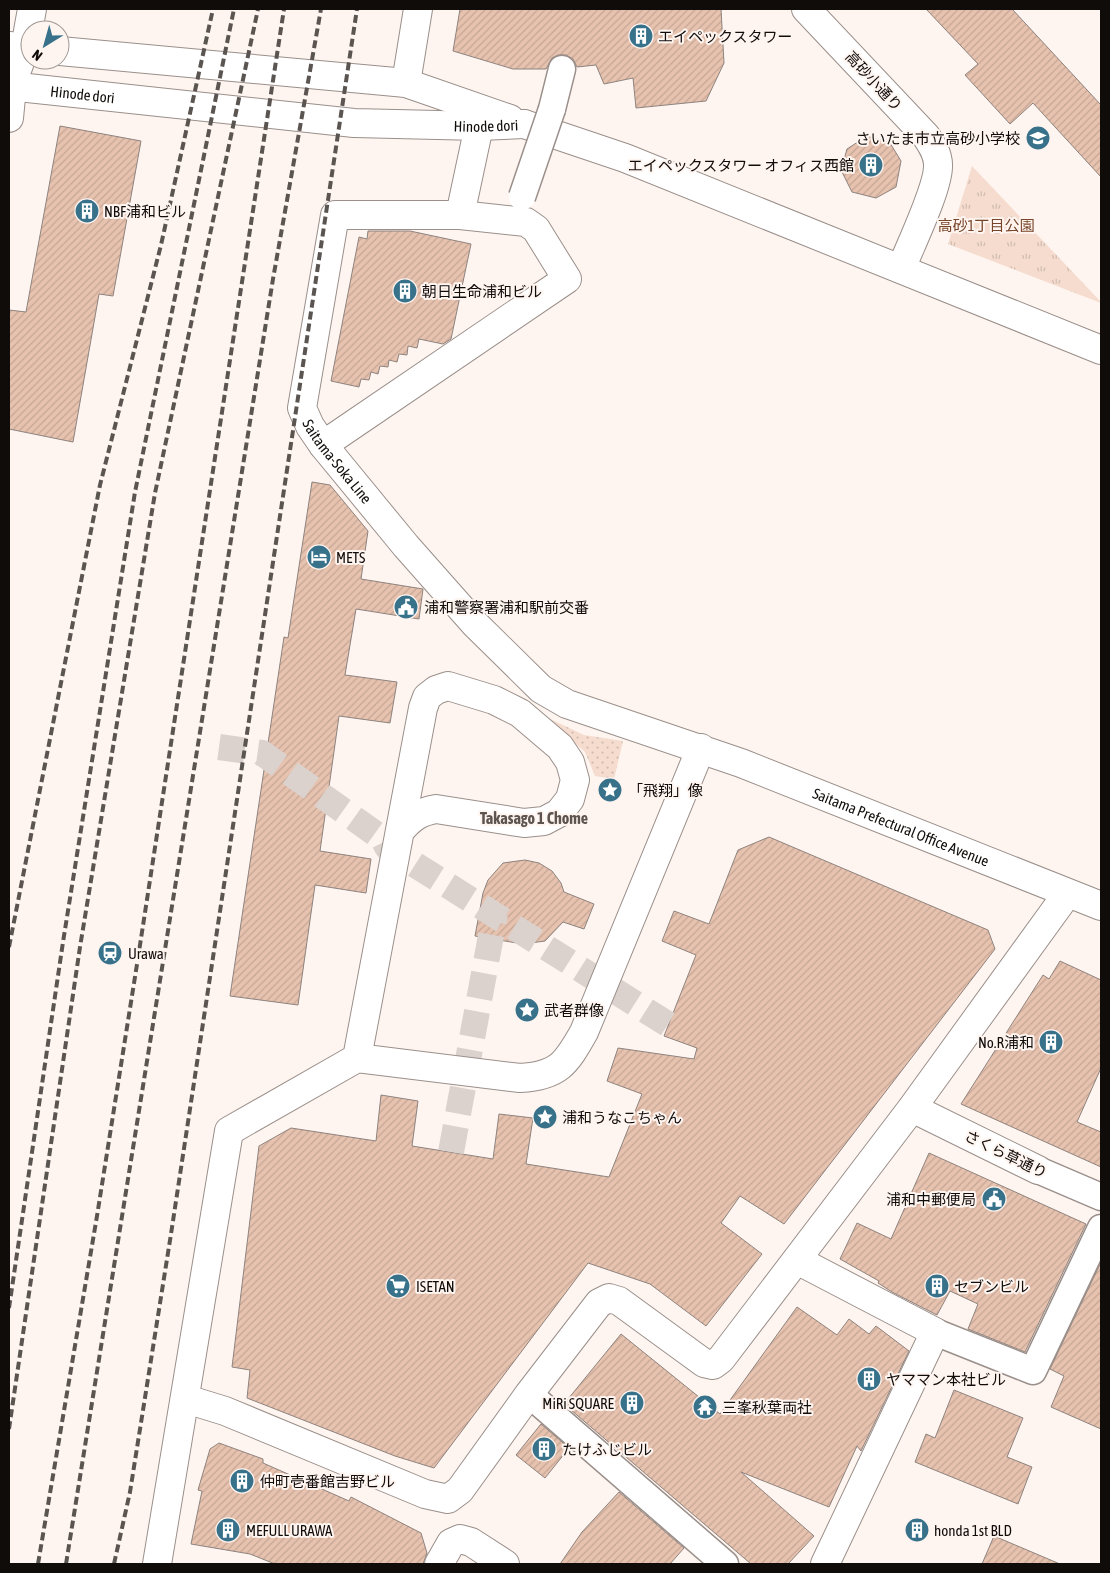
<svg xmlns="http://www.w3.org/2000/svg" width="1110" height="1573" font-family="'Asap Condensed','Noto Sans JP',sans-serif">
  <defs>
    <pattern id="grass-dots" width="8" height="8" patternUnits="userSpaceOnUse" patternTransform="scale(1.25)"><rect width="8" height="8" fill="#f5dccf"/><path d="M2 2h.1M6 6h.1" fill="none" stroke="#d1bcb0" stroke-width="1.8" stroke-linecap="round"/></pattern>
    <pattern id="park-tufts" width="24" height="20" patternUnits="userSpaceOnUse" patternTransform="scale(1.25)"><rect width="24" height="20" fill="#f5dccf"/><path d="M3 7l-1-3M5 7V3M7 7l1-3M15 17l-1-3M17 17v-4M19 17l1-3" fill="none" stroke="#d1bcb0"/></pattern>
    <pattern id="building-hatch" width="6" height="6" patternUnits="userSpaceOnUse" patternTransform="scale(1.25)"><rect width="6" height="6" fill="#e7c2af"/><path d="M-1 1l2-2M0 6l6-6M5 7l2-2" fill="none" stroke="#c5a695"/></pattern>
  </defs>
  <rect width="100%" height="100%" fill="#fff5f0"/>
  <path fill="url(#grass-dots)" d="M544,716L584,735L623,741L614,779L595,776L585,752Z"/>
  <path fill="url(#park-tufts)" d="M972,166L1101,302V303L948,244Z"/>
  <path fill="url(#building-hatch)" stroke="#8e837e" d="M460,9H721L724,63L706,101L636,108L633,78L604,84L596,65L577,67L573,59L566,55H558L552,58L546,69H513L453,51Z
    M926,9H1012L1101,105V177L1033,103L1010,124L965,75L978,64Z
    M60,126L141,141L113,296L99,294L73,442L9,429V310L26,312Z
    M867,136L890,143L901,161L896,187L876,198L852,192L841,170L847,149Z
    M368,231H410L471,244L451,339L443,344L419,339L417,348L408,346L407,355L399,354L397,362L389,360L388,367L380,366L378,374L371,372L369,380L361,379L359,387L331,381L359,237L367,239Z
    M312,482L330,485L368,531L361,579L423,589L419,619L356,609L345,675L397,682L390,723L339,716L320,851L371,859L366,893L315,885L298,1005L230,996L284,637L288,638Z
    M769,837L988,930L995,949L784,1224L740,1196L721,1223L762,1254L706,1326L650,1284L588,1263L434,1468L395,1456L247,1398L250,1370L232,1367L259,1146L291,1128L376,1141L381,1095L418,1101L412,1146L493,1159L499,1114L533,1118L526,1164L609,1177L642,1094L607,1081L618,1048L694,1059L697,1048L664,1036L696,955L662,941L674,911L709,924L738,850Z
    M525,860L539,863L552,871L561,883L564,892L594,904L584,929L563,922L545,941L523,944L475,936L483,893L488,880L503,863Z
    M1060,961L1101,980V1068L1077,1122L1101,1132V1167L961,1104L1043,975L1049,979Z
    M929,1153L1086,1224L1025,1352L968,1329L978,1304L950,1291L937,1315L892,1292L878,1283L879,1281L840,1259L857,1223L891,1239Z
    M1101,1262V1429L1051,1407L1064,1376L1050,1369Z
    M797,1307L837,1335L849,1319L869,1334L876,1326L909,1351L861,1451L857,1446L829,1507L741,1472L814,1536L788,1564H751L564,1404L621,1334L720,1414Z
    M954,1390L1023,1418L1007,1457L1032,1467L1018,1504L915,1462L926,1434L935,1438Z
    M541,1424L569,1448L545,1478L516,1455Z
    M219,1443L263,1459V1463L349,1501L351,1497L421,1533L427,1553L423,1564H275L250,1554L191,1544L202,1491L198,1490L210,1449Z
    M619,1492L684,1548L670,1564H560L582,1532Z
    M994,1536L1060,1564H982Z"/>
  <g fill="none" stroke-linecap="round" stroke-linejoin="round">
    <path stroke="#dbd2ce" stroke-width="26" stroke-dasharray="26 13" stroke-linecap="butt" d="M219,747L262,753L383,839L387,847L669,1025
      M451,1152L495,914"/>
    <defs>
      <path id="pedestrian" d="M552,109L562,69
        M1038,1170L1101,1197
        M935,1332L1033,1371L1101,1228
        M529,1394L725,1564"/>
      <path id="minor" d="M806,9L926,136C932,145 938,154 938,165C939,187 910,246 901,269
        M406,83L418,9
        M323,445L567,279L536,229L526,222L460,215
        M912,1108L1038,1170
        M797,1260L935,1332L825,1564
        M186,1399L225,1411L425,1494L448,1499L460,1490L529,1394L599,1303L609,1298L619,1301L704,1363L713,1365L721,1359L912,1108L1067,894
        M439,1564L451,1543L460,1539L471,1542L505,1564"/>
      <path id="tertiary" d="M9,92L25,48L32,9
        M9,118L12,87
        M524,124L625,158L1101,350
        M400,831C411,818 419,812 436,809L524,823L544,821L559,813L570,799L575,780L570,762L560,747L520,713L494,700L448,686L436,690L427,697L423,708L357,1058L520,1078C558,1076 566,1064 584,1032L701,748
        M157,1564L229,1131L357,1058"/>
      <g id="primary">
        <path d="M9,46L30,48"/>
        <path d="M60,51L406,83L510,119"/>
        <path id="s1" d="M9,86L354,123L479,126L524,124"/>
        <path id="s2" d="M479,126L460,215H335L302,408L310,426L323,445L406,546L475,624L541,689L567,704L741,763L1101,906"/>
      </g>
    </defs>
    <use href="#pedestrian" stroke="#9a8f8a" stroke-width="29"/>
    <use href="#minor" stroke="#9a8f8a" stroke-width="30"/>
    <use href="#tertiary" stroke="#9a8f8a" stroke-width="30"/>
    <use href="#primary" stroke="#9a8f8a" stroke-width="30"/>
    <use href="#pedestrian" stroke="#fff" stroke-width="26"/>
    <use href="#minor" stroke="#fff" stroke-width="28"/>
    <use href="#tertiary" stroke="#fff" stroke-width="28"/>
    <use href="#primary" stroke="#fff" stroke-width="28"/>
    <path stroke="#5b5552" stroke-width="4" stroke-dasharray="8 4" stroke-linecap="butt" d="M9,947L100,485L161,245L213,9
      M9,1308L63,942L135,492L234,9
      M9,1429L80,947L155,493L258,9
      M38,1564L97,1216L138,958L284,9
      M66,1564L273,279L321,9
      M114,1564L130,1492L171,1234L357,9"/>
    <defs>
      <path id="pedestrian-bridge" d="M522,197L552,109"/>
    </defs>
    <use href="#pedestrian-bridge" stroke="#9a8f8a" stroke-width="29" stroke-linecap="butt"/>
    <use href="#pedestrian-bridge" stroke="#fff" stroke-width="26"/>
  </g>
  <defs>
    <symbol id="building-disc" viewBox="-11 -11 22 22"><circle r="9.5" fill="#37718a" stroke="#fff5f0"/><path d="M-4-6H4V6H1V3H-1V6H-4ZM-2.5-4.3h1.7v1.8h-1.7ZM.8-4.3h1.7v1.8H.8ZM-2.5-1h1.7V.8h-1.7ZM.8-1h1.7V.8H.8Z" fill="#fff"/></symbol>
    <symbol id="school-disc" viewBox="-11 -11 22 22"><circle r="9.5" fill="#37718a" stroke="#fff5f0"/><path d="M0-5L7-2L0 1L-7-2ZM-4 1L0 2.5L4 1V4Q0 6-4 4Z" fill="#fff"/></symbol>
    <symbol id="hotel-disc" viewBox="-11 -11 22 22"><circle r="9.5" fill="#37718a" stroke="#fff5f0"/><path d="M-6-4.5h1.5V1H6V5H4.5V3h-9V5H-6ZM-4 0a1.8 1.8 0 1 1 3.6 0ZM.5 0V-2.5h3Q6-2.5 6 0Z" fill="#fff"/></symbol>
    <symbol id="civic-disc" viewBox="-11 -11 22 22"><circle r="9.5" fill="#37718a" stroke="#fff5f0"/><path d="M-.6-6.5H3V-4.5H.6V-3L4-1V1h2V6H-6V1h2V-1L-.6-3ZM-1.2 2.5V6h2.4V2.5Z" fill="#fff"/></symbol>
    <symbol id="sight-disc" viewBox="-11 -11 22 22"><circle r="9.5" fill="#37718a" stroke="#fff5f0"/><path d="M0-6L1.8-2.2L6-1.7L2.9 1.2L3.7 5.4L0 3.3L-3.7 5.4L-2.9 1.2L-6-1.7L-1.8-2.2Z" fill="#fff"/></symbol>
    <symbol id="station-disc" viewBox="-11 -11 22 22"><circle r="9.5" fill="#37718a" stroke="#fff5f0"/><path d="M-3-6H3Q5-6 5-4V2Q5 4 3 4L4.5 6H3L1.5 4h-3L-3 6H-4.5L-3 4Q-5 4-5 2V-4Q-5-6-3-6ZM-3.5-4v3h7v-3ZM-3.5 1v1.5H-2V1ZM2 1v1.5H3.5V1Z" fill="#fff"/></symbol>
    <symbol id="supermarket-disc" viewBox="-11 -11 22 22"><circle r="9.5" fill="#37718a" stroke="#fff5f0"/><path d="M-6-5.5h2.5l.6 2H6L4.5 2H-2.5L-4.4-4H-6ZM-1.5 3.2a1.3 1.3 0 1 0 .1 0ZM3 3.2a1.3 1.3 0 1 0 .1 0Z" fill="#fff"/></symbol>
    <symbol id="temple-disc" viewBox="-11 -11 22 22"><circle r="9.5" fill="#37718a" stroke="#fff5f0"/><path d="M0-6L5-2H3V0L6.5 2.5H4V6H1.5V3h-3V6H-4V2.5H-6.5L-3 0V-2H-5Z" fill="#fff"/></symbol>
  </defs>
  <g fill-rule="evenodd">
    <use href="#building-disc" x="627" y="22" width="28" height="28"/>
    <use href="#school-disc" x="1024" y="124" width="28" height="28"/>
    <use href="#building-disc" x="857" y="151" width="28" height="28"/>
    <use href="#building-disc" x="73" y="197" width="28" height="28"/>
    <use href="#building-disc" x="391" y="277" width="28" height="28"/>
    <use href="#hotel-disc" x="305" y="543" width="28" height="28"/>
    <use href="#civic-disc" x="392" y="593" width="28" height="28"/>
    <use href="#sight-disc" x="596" y="776" width="28" height="28"/>
    <use href="#station-disc" x="96" y="939" width="28" height="28"/>
    <use href="#sight-disc" x="513" y="996" width="28" height="28"/>
    <use href="#building-disc" x="1037" y="1028" width="28" height="28"/>
    <use href="#sight-disc" x="531" y="1103" width="28" height="28"/>
    <use href="#civic-disc" x="980" y="1185" width="28" height="28"/>
    <use href="#supermarket-disc" x="384" y="1272" width="28" height="28"/>
    <use href="#building-disc" x="923" y="1272" width="28" height="28"/>
    <use href="#building-disc" x="855" y="1365" width="28" height="28"/>
    <use href="#building-disc" x="618" y="1389" width="28" height="28"/>
    <use href="#temple-disc" x="691" y="1393" width="28" height="28"/>
    <use href="#building-disc" x="530" y="1435" width="28" height="28"/>
    <use href="#building-disc" x="228" y="1467" width="28" height="28"/>
    <use href="#building-disc" x="214" y="1516" width="28" height="28"/>
    <use href="#building-disc" x="903" y="1516" width="28" height="28"/>
  </g>
  <g text-anchor="middle" dominant-baseline="central" stroke-width="4" stroke-linejoin="round" paint-order="stroke">
    <g font-size="15" fill="#100c0a" stroke="#fff5f0" text-anchor="start">
      <text x="658" y="36">エイペックスタワー</text>
      <text x="1020" y="138" text-anchor="end">さいたま市立高砂小学校</text>
      <text x="854" y="165" text-anchor="end">エイペックスタワー オフィス西館</text>
      <text x="104" y="211">NBF浦和ビル</text>
      <text x="422" y="291">朝日生命浦和ビル</text>
      <text x="336" y="557">METS</text>
      <text x="424" y="607">浦和警察署浦和駅前交番</text>
      <text x="628" y="790">「飛翔」像</text>
      <text x="128" y="953">Urawa</text>
      <text x="544" y="1010">武者群像</text>
      <text x="1034" y="1042" text-anchor="end">No.R浦和</text>
      <text x="562" y="1117">浦和うなこちゃん</text>
      <text x="976" y="1199" text-anchor="end">浦和中郵便局</text>
      <text x="416" y="1286">ISETAN</text>
      <text x="954" y="1286">セブンビル</text>
      <text x="886" y="1379">ヤママン本社ビル</text>
      <text x="614" y="1403" text-anchor="end">MiRi SQUARE</text>
      <text x="722" y="1407">三峯秋葉両社</text>
      <text x="562" y="1449">たけふじビル</text>
      <text x="260" y="1481">仲町壱番館吉野ビル</text>
      <text x="246" y="1530">MEFULL URAWA</text>
      <text x="934" y="1530">honda 1st BLD</text>
    </g>
    <g font-size="15" fill="#100c0a" stroke="#fff5f0">
      <text transform="translate(874 81) rotate(47)">高砂小通り</text>
      <text stroke="none"><textPath href="#s1" startOffset="74">Hinode dori</textPath></text>
      <text stroke="none"><textPath href="#s1" startOffset="479">Hinode dori</textPath></text>
      <text stroke="none"><textPath href="#s2" startOffset="476">Saitama-Soka Line</textPath></text>
      <text stroke="none"><textPath href="#s2" startOffset="1168">Saitama Prefectural Office Avenue</textPath></text>
      <text transform="translate(1006 1154) rotate(26)">さくら草通り</text>
    </g>
    <g font-size="15" fill="#77452a" stroke="#fff5f0">
      <text x="986" y="225">高砂1丁目公園</text>
    </g>
    <g font-size="16" font-weight="bold" fill="#5e544f" stroke="#fff5f0">
      <text x="534" y="818">Takasago 1 Chome</text>
    </g>
  </g>
  <rect width="1110" height="1573" fill="none" stroke="#100c0a" stroke-width="20"/>
  <g transform="translate(45 45) rotate(217)"><circle r="24" fill="#fff5f0" stroke="#9f9894"/>
  <path d="M0-4L9 19L0 12L-9 19Z" fill="#37718a"/>
  <text y="-8" font-size="14" font-weight="bold" text-anchor="middle" fill="#100c0a">N</text>
  </g>
</svg>
